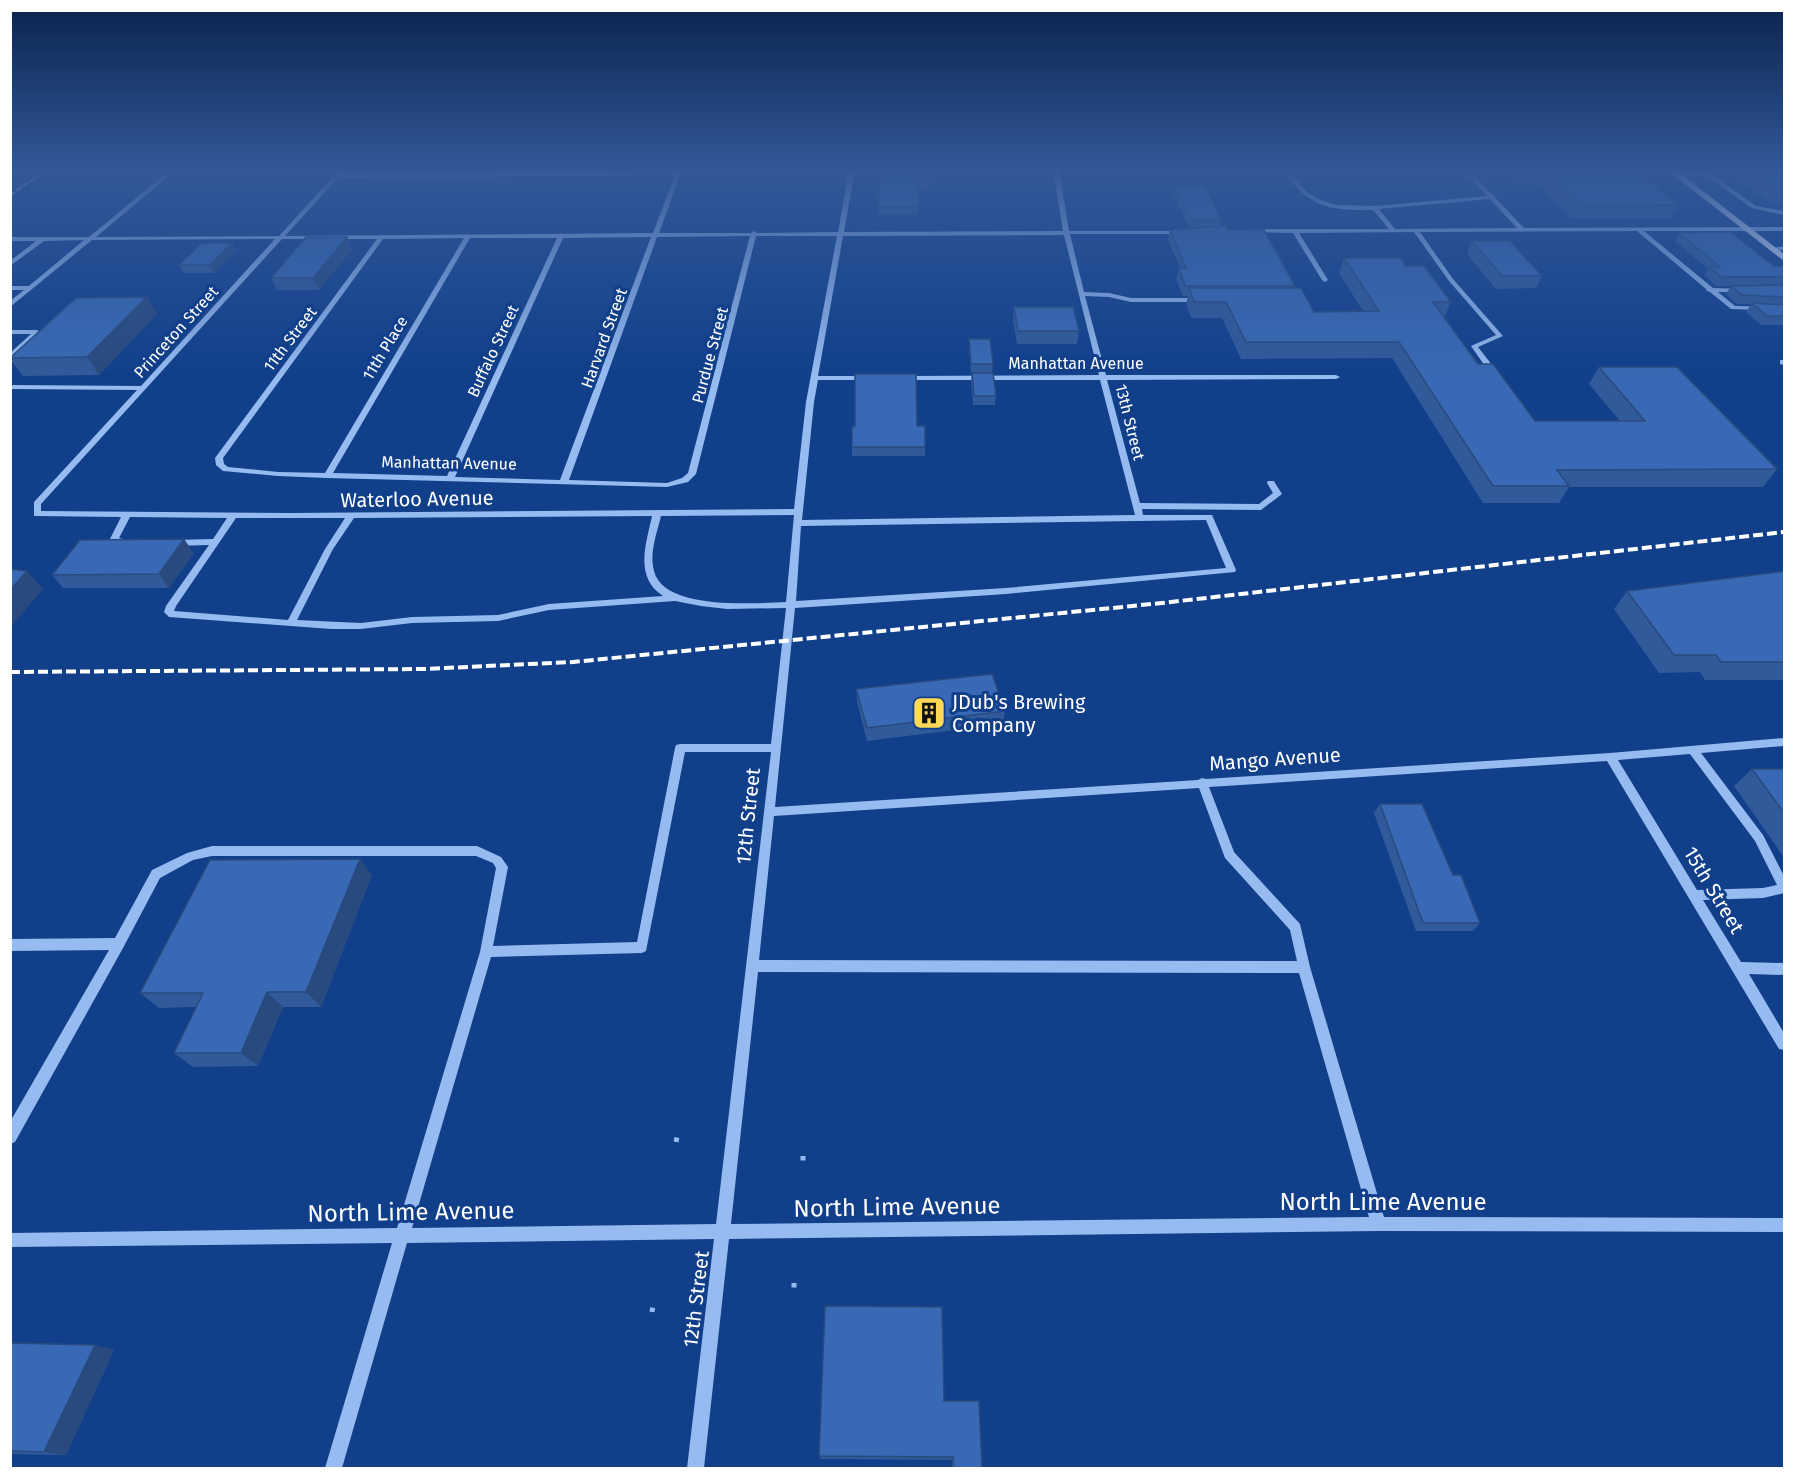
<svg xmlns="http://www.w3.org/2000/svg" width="1795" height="1479" font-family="'Fira Sans',sans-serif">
  <rect width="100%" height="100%" fill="#113f8a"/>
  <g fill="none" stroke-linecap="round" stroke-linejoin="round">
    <path stroke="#96bbf1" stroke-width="5" stroke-dasharray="4.5 7" stroke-linecap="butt" d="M676,1142L677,1137
      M803,1156V1161
      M794,1283V1290
      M652,1312L653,1305"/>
    <path fill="#96bbf1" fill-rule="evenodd" d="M170,170H176L96,237L279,236L339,170H345L341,174L682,170L659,233H751L754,231L757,233L838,232L849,170H855L844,232L1063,231L1053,170H1059L1069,231H1185V233L1183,234H1070L1084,292L1109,293L1131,298H1201L1204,300L1201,302H1131L1109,297L1085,296L1106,375H1336L1340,377L1336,379L1107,380L1140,503L1259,504L1273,493L1267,483L1268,481H1274L1275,483L1282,494L1261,510L1142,509L1143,515H1212L1236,570L1235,572L1006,594L795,608L775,807L1198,780L1202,778L1206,779L1610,753L1784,738V746L1701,753L1763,835L1784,876V893L1763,898L1703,900L1741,962L1784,963V975L1749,974L1784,1033V1050L1779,1049L1607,761L1209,787L1234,852L1300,924L1310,967L1384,1217L1784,1218V1232L1379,1231L729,1239L704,1468H687L714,1239L407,1243L342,1468H325L392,1243L10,1247V1233L397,1228L480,952L496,868L493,863L476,856H212L193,860L160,878L123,948L15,1142L10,1144V1122L109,950L10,951V939L115,938L152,870L187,853L212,846H477L501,857L508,867L493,946L637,942L675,748L676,745L680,744H771L786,608L727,609L701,606L675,601L549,610L498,621L412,623L361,629H331L169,617L164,612L166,606L209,545L173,546L169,543L173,540L213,539L227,518L130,517L119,538L131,541L132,543L128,546L111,541L110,539L121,517L34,516V502L137,390L10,389V385L141,386L275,239L92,240L10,307V301L24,290H10V286H29L84,240L44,241L10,266V261L36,241H10V237H89ZM675,175L653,233L285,236L338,178ZM1064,235L1099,375L904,376L900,378L904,380H1100L1135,515L802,520L814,402L818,380H870L874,378L870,376H818L843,236ZM750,236L688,473L682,478L667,483L569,480L657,237ZM756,236H837L806,402L794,509L290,513L41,511V504L282,239H377L215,458L216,465L223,471L278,476L327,478L667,487L688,482L696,474ZM651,237L560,480L455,477L563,238ZM464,238L325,473L278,472L228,467L224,464L223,458L383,239ZM470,238H557L447,476L333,473ZM794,515L786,602C755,603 664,611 654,571C649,553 657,533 661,516ZM652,516C646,544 634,577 663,596L549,604L498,615L412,617L361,623L297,620L333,549L354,518ZM236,518H345L325,549L288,620L174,611L176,606ZM1206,520L1226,568L1006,588L796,601L801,526ZM685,752H771L716,1224L412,1228L491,957L642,953L646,951ZM1690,754L1755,841L1777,885L1763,888L1697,890L1618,760ZM1199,788L1225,858L1290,930L1297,961L759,960L774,816ZM758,972L1299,973L1369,1217L731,1224Z
      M1283,170H1289L1307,192L1316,198L1335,205L1375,206L1487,196L1463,170H1469L1524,228L1784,227V231H1644L1713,288L1744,289V291L1742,292H1718L1735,306L1784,307V311L1731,309L1710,292L1707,291L1706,289L1637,231L1420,232L1453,279L1503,336L1478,347L1499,374L1492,376L1471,346L1496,335L1449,281L1414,232L1299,233L1328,280L1325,282L1322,280L1293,233L1251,232V230L1253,229H1389L1373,210C1329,210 1310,209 1283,170ZM1490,199L1517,228L1395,229L1379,209Z
      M1674,171L1711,174L1756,206L1784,211V215L1752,208L1708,177L1672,174Z
      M1784,246V250L1772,251L1769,249Z
      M10,330H37L40,332L10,359V353L31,334H10Z
      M1780,360H1784V365L1780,364Z"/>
    <path fill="#e1ebff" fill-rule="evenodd" d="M1667,170H1676L1784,254V261Z"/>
    <path stroke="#fff" stroke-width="2" stroke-dasharray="6 2" stroke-linecap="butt" d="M10,195L46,170"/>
    <path stroke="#fff" stroke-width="4" stroke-dasharray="10 4" stroke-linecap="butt" d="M10,672L424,669L573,662L1162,603L1784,532"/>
  </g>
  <path fill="#315a9b" d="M881,170L931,182V190H917L918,215H878Z
    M1502,170H1649L1645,178L1679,205L1671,219L1571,218L1536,184H1516Z
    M1725,170H1785V203H1770Z
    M1175,186L1221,220L1220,227L1228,230L1295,286V288L1314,312L1363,311L1339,273L1344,258L1406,266L1451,302L1444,318L1478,364L1535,421H1620L1589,384L1599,367L1777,469L1763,487H1569L1559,503H1483L1392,358L1241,359L1222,318H1191L1186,304L1188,296H1183L1176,279L1179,268H1180L1168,240L1170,230L1203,228H1189L1173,194Z
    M1679,233L1774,266L1785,268V325H1761L1746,312L1751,304H1737L1726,294L1731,286H1737H1716L1704,275L1708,269L1675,241Z
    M1472,241L1542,276L1536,288L1496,289L1467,254Z
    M232,243L236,251L214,273H184L179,265Z
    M352,250L319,290H277L271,278Z
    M147,297L157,314L99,375L23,376L10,359Z
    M1014,307L1079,331L1077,344H1017L1013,320Z
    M969,339L993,364L992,373H971L969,348Z
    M972,373L996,396L995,405H973L971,382Z
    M855,426H925V456H852V447Z
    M194,553L169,588H63L52,575Z
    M1785,571V680H1705L1700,672L1659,673L1614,609L1627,591Z
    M856,689L1005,711L1003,724L867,741L857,702Z
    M1752,769H1785V859L1734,786Z
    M1380,804L1480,923L1473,931H1416L1374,813Z
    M372,875L321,1007H283L258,1066L193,1067L174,1053L196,1007L159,1008L140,993Z
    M10,1343L95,1345L114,1350L66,1455L10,1454Z
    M944,1401L982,1468H952V1460L821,1459L819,1456Z"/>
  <path fill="#284a7e" d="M347,237L352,250L319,290L313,278Z
    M232,243L236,251L214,273L210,265Z
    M147,297L157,314L99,375L87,357Z
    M184,539L194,553L169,588L159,574Z
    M27,571L43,589L10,628V590Z
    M360,859L372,875L321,1007L306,992Z
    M267,992L283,1007L258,1066L241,1053Z
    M95,1345L114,1350L66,1455L44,1452Z"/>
  <path fill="#3969b4" stroke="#284a7e" stroke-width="1.5" d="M881,170H931V182H917L918,207H878Z
    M1542,170H1634L1679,205L1578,204Z
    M1747,170H1785V192H1778Z
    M1175,186H1205L1221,220H1191Z
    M1226,226L1228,230H1264L1295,286H1185L1179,268H1186L1170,230Z
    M1730,232L1774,266H1783L1785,268V277H1722L1709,267H1720L1679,233Z
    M306,237H347L313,278H271Z
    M1472,241H1510L1542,276H1502Z
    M202,243H232L210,265H179Z
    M1344,258H1400L1406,266H1424L1451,302H1433L1478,364H1493L1535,421H1645L1599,367H1677L1777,469L1557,470L1569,486H1493L1399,342H1246L1226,302H1194L1189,288H1301L1314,312L1379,311Z
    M1785,285V297L1742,295L1731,286Z
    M147,297L87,357L10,358L76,298Z
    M1752,303L1785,305V316H1767Z
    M1014,307H1073L1079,331H1018Z
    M969,339H990L993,364H971Z
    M972,373H993L996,396H974Z
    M855,374H916L917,426H925V447H852V427L855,426Z
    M184,539L159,574L52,575L80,540Z
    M10,569L27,571L10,590Z
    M1785,571V662H1721L1716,655H1674L1627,591Z
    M992,674L1005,711L867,728L856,689Z
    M1752,769H1785V814Z
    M1380,804H1422L1453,875H1461L1480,923H1423Z
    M360,859L306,992H267L241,1053H174L203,993H140L210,860Z
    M825,1306L942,1307L944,1401H979L982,1468H954L953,1457L819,1456Z
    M10,1343L95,1345L44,1452L10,1451Z"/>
  <linearGradient id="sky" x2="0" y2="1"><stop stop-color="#09234c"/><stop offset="0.45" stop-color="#325898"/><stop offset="1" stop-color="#325898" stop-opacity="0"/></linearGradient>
  <rect width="1795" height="377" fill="url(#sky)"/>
  <defs>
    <symbol id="building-square" viewBox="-11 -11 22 22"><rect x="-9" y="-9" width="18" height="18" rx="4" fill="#ffd857" stroke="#113f8a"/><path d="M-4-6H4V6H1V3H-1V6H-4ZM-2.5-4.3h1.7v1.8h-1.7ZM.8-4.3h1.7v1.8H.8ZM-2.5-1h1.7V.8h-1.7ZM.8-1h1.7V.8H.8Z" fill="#111"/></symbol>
  </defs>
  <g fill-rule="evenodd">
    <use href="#building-square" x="910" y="694" width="38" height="38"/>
  </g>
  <g text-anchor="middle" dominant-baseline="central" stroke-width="6" stroke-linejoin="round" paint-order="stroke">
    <g font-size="16" fill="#fff" stroke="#113f8a">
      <text transform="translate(176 332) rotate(-48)">Princeton Street</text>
      <text transform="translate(604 338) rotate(-70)">Harvard Street</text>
      <text transform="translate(290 339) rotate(-53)">11th Street</text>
      <text transform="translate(385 348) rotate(-59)">11th Place</text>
      <text transform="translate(493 351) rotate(-65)">Buffalo Street</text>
      <text transform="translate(710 355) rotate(-75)">Purdue Street</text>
      <text x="1076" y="363">Manhattan Avenue</text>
      <text transform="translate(1130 422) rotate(76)">13th Street</text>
      <text transform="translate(449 463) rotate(1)">Manhattan Avenue</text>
    </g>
    <g font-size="20" fill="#fff" stroke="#113f8a">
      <text transform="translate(417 499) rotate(-1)">Waterloo Avenue</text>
      <text transform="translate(1275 759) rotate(-4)">Mango Avenue</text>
      <text transform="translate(748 816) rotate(-84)">12th Street</text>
      <text transform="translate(1714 890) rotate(59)">15th Street</text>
      <text transform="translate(696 1299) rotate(-83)">12th Street</text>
    </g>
    <g font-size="20" fill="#fff" stroke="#113f8a" text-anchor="start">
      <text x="952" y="702">JDub's Brewing<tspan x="952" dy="23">Company</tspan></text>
    </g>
    <g font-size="24" fill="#fff" stroke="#113f8a">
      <text x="1383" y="1202">North Lime Avenue</text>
      <text transform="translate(897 1207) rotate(-1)">North Lime Avenue</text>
      <text transform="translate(411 1212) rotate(-1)">North Lime Avenue</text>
    </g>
  </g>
  <rect width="1795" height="1479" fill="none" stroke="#ffffff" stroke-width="24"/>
</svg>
